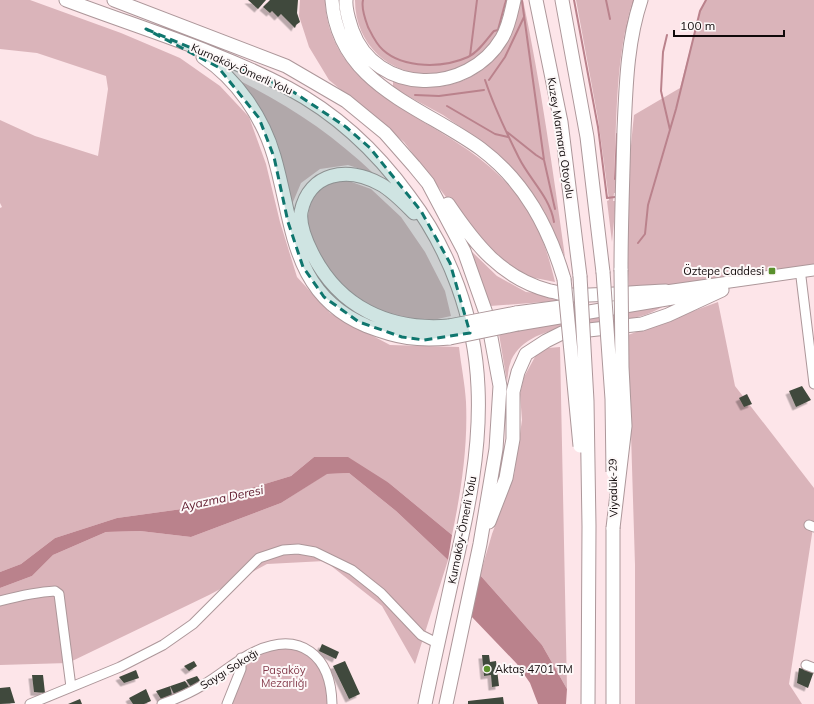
<svg xmlns="http://www.w3.org/2000/svg" width="814" height="704" font-family="Mulish,sans-serif">
  <defs>
    <filter id="shadow"><feDropShadow dx="-3.5" dy="3.5" stdDeviation="0" flood-color="#0004"/></filter>
  </defs>
  <rect width="100%" height="100%" fill="#fde5e9"/>
  <path fill="#dab4ba" d="M0,0H30L121,33L180,58L220,86L249,117L266,164L280,222L297,277L330,313L390,345L459,347C461,365 465,384 466,402C468,447 461,492 452,535L389,483L314,457L291,476L182,509L117,518L55,538L21,564L0,572V208L2,207L0,203V120L35,136L98,156L108,89L106,76L37,53L0,49Z
    M300,0H325C328,82 410,109 468,150C487,163 504,179 519,197C538,221 548,253 555,282L525,276L497,257L475,235L404,142L329,80L309,47L299,16Z
    M355,0H505C503,11 500,22 497,33C496,39 487,47 482,52C434,98 355,68 355,0Z
    M520,0H523C541,85 553,171 565,257L544,211L521,179L485,144L443,115L393,88V81C437,97 487,82 509,38C515,26 517,13 520,0Z
    M576,0H633C615,58 617,118 614,178L616,179V193H614L613,201H616L612,242L607,201L609,200L598,119Z
    M706,0H814V265L662,286L629,287C624,230 628,172 634,115L680,88L700,11Z
    M234,78C287,104 331,133 373,173L348,165L320,169L301,183L290,209L283,163L266,121Z
    M346,180L371,189L401,217L425,252L445,291L451,316L424,322L393,321L332,281L315,253L307,221L311,199L323,185Z
    M467,247L497,276L526,292L596,298L490,306Z
    M672,302C663,306 654,312 645,315C607,327 525,318 510,364C508,369 508,376 507,382L499,334Z
    M718,302L735,386L814,488V521L789,684L802,704H635V565L628,335Z
    M560,347L567,689L542,645L480,575L492,534L514,475L522,420L520,394L524,377L536,355L548,348Z
    M349,473L396,511L448,560L415,664L382,606L325,561L267,564L209,595L68,663L0,665V588L32,576L53,555L106,532L140,531L191,537L281,503L326,474Z
    M286,647C290,647 297,647 301,648C324,655 326,685 329,704H229L248,661L262,651Z"/>
  <path fill="#ba828c" d="M314,457H348L389,483L452,535L448,560L396,511L349,473L327,474L281,503L191,537L140,531L106,532L53,555L32,576L0,588V572L21,564L55,538L117,518L182,509L291,476Z
    M480,575L542,645L567,689L566,704H538L530,683L517,664L471,616Z"/>
  <g fill="none" stroke-linecap="round" stroke-linejoin="round">
    <path stroke="#ba828c" stroke-width="2" d="M363,0C361,8 365,19 368,27C372,35 376,44 383,50C404,69 444,68 468,57C479,52 486,40 494,31L498,30L506,0
      M574,0L598,127L607,198L615,197
      M606,0L610,19
      M522,1L544,160L555,209
      M667,35L663,52L661,91L670,130
      M470,56L477,0
      M622,63L627,27L634,0
      M485,80C494,107 506,132 519,158C530,180 550,197 554,222
      M489,80L505,57L524,17
      M415,95L439,96L484,90
      M447,106L495,134L508,137
      M507,132L536,155L544,160
      M615,179L617,134
      M638,243L645,234L648,205L676,109L700,11L706,0"/>
  </g>
  <path fill="#414a3c" filter="url(#shadow)" d="M248,0H266L258,9Z
    M270,0H298L297,13L300,22L296,25L295,28L281,14L278,17L272,11L270,13L263,7Z
    M802,386L811,400L796,407L789,391Z
    M747,394L752,404L744,407L739,398Z
    M322,644L339,652L336,659L319,651Z
    M482,655H489L490,662L496,661L499,686L492,687L491,675L484,676Z
    M194,661L197,666L189,671L184,666Z
    M345,661L360,694L349,699L333,666Z
    M799,668L814,671L808,688L797,683Z
    M136,670L139,678L124,683L119,677Z
    M32,675H43L45,693L34,692Z
    M197,676L201,682L191,687L186,680Z
    M185,681L189,687L174,694L170,686L172,695L161,699L156,691Z
    M10,687L15,703L0,704V688Z
    M146,689L151,701L144,704H133L129,698Z
    M503,697L504,704H468V701Z
    M80,699L82,704H68Z"/>
  <g fill="none" stroke-linecap="round" stroke-linejoin="round">
    <defs>
      <path id="minor" d="M801,277L814,384
        M809,525L814,527
        M0,601C19,596 36,592 55,591L59,594L71,687
        M806,665L814,668
        M30,704L120,667L163,645L193,624L259,558L283,550L298,549L315,552L352,570L381,593L421,635L437,643
        M162,704C176,699 190,693 203,685C221,675 236,660 254,652C301,630 331,656 332,704
        M227,704L241,669V658"/>
      <path id="major" d="M666,291L814,270"/>
      <path id="highway" d="M66,0C140,28 218,51 288,88C337,114 377,152 409,196C450,250 475,318 478,387C481,449 468,511 454,571C444,616 434,660 425,704
        M114,0L286,66L346,101L385,133L414,166L428,183L464,251L487,316L500,386L496,449L480,544L446,704
        M332,0C338,85 422,106 481,149C525,182 549,228 564,279
        M346,0C345,10 349,20 352,30C376,96 468,96 502,38C509,26 511,13 514,0
        M536,0L561,122L580,276
        M562,0L587,137L603,272
        M203,57C237,79 263,118 274,156C294,224 290,294 367,326C398,338 417,341 450,338
        M448,204C475,244 501,278 550,291C557,292 564,295 571,295C602,296 634,292 666,291
        M414,213C404,203 393,191 380,184C348,166 309,172 301,212C299,226 306,241 312,253C339,307 389,331 449,326
        M621,270C621,223 623,176 624,130C626,86 627,42 641,0
        M516,313L561,307
        M518,324L702,293
        M489,522L506,478L513,439V392L518,372L526,354L546,341L562,333L642,324L668,315L722,290
        M613,704V528"/>
    </defs>
    <use href="#minor" stroke="#ad979a" stroke-width="11"/>
    <use href="#major" stroke="#ad979a" stroke-width="13"/>
    <use href="#highway" stroke="#ad979a" stroke-width="15"/>
    <use href="#minor" stroke="#fff" stroke-width="9"/>
    <use href="#major" stroke="#fff" stroke-width="11"/>
    <use href="#highway" stroke="#fff" stroke-width="13"/>
    <defs>
      <path id="highway-bridge" d="M603,272L612,399L613,472
        M580,276L587,401L589,526L588,704
        M564,279L580,446
        M449,326L516,313
        M450,338L518,324
        M613,528L625,426L622,367L621,270"/>
    </defs>
    <use href="#highway-bridge" stroke="#ad979a" stroke-width="15" stroke-linecap="butt"/>
    <use href="#highway-bridge" stroke="#fff" stroke-width="13"/>
  </g>
  <path fill="#0f766e" fill-opacity="0.2" stroke="#0f766e" stroke-width="3" stroke-dasharray="8 5" stroke-linejoin="round" d="M146,29L289,89L346,127L370,148L421,211L450,263L470,333L424,340L402,337L359,322L324,297L303,267L288,222L274,157L259,118L218,67Z"/>
  <g fill="#59902c" stroke="#fdf8f8" stroke-width="1.5">
    <rect x="768" y="267" width="8" height="8" rx="2"/>
    <circle cx="487" cy="669" r="4"/>
  </g>
  <g text-anchor="middle" dominant-baseline="central" stroke-width="4" stroke-linejoin="round" paint-order="stroke">
    <g font-size="11" fill="#10090a" stroke="#fdf8f8">
      <text transform="translate(242 69) rotate(24)">Kurnaköy-Ömerli Yolu</text>
      <text transform="translate(561 138) rotate(81)">Kuzey Marmara Otoyolu</text>
      <text transform="translate(613 488) rotate(-91)">Viyadük-29</text>
      <text transform="translate(462 530) rotate(-79)">Kurnaköy-Ömerli Yolu</text>
      <text transform="translate(229 669) rotate(-32)">Saygı Sokağı</text>
    </g>
    <g font-size="11" fill="#10090a" stroke="#fdf8f8" text-anchor="end">
      <text x="764" y="271">Öztepe Caddesi</text>
      <text x="495" y="669" text-anchor="start">Aktaş 4701 TM</text>
    </g>
    <g font-size="11" fill="#853d4d" stroke="#fdf8f8">
      <text x="284" y="670">Paşaköy<tspan x="284" dy="13">Mezarlığı</tspan></text>
    </g>
    <g font-size="12" font-style="italic" fill="#5d182b" stroke="#fdf8f8">
      <text transform="translate(222 498) rotate(-12)">Ayazma Deresi</text>
    </g>
  </g>
  <path d="M674 30v6h110v-6" fill="none" stroke="#10090a" stroke-width="2"/>
  <text x="680" y="30" font-size="12" fill="#10090a" stroke="#fdf8f8" stroke-width="3" paint-order="stroke">100 m</text>
</svg>
